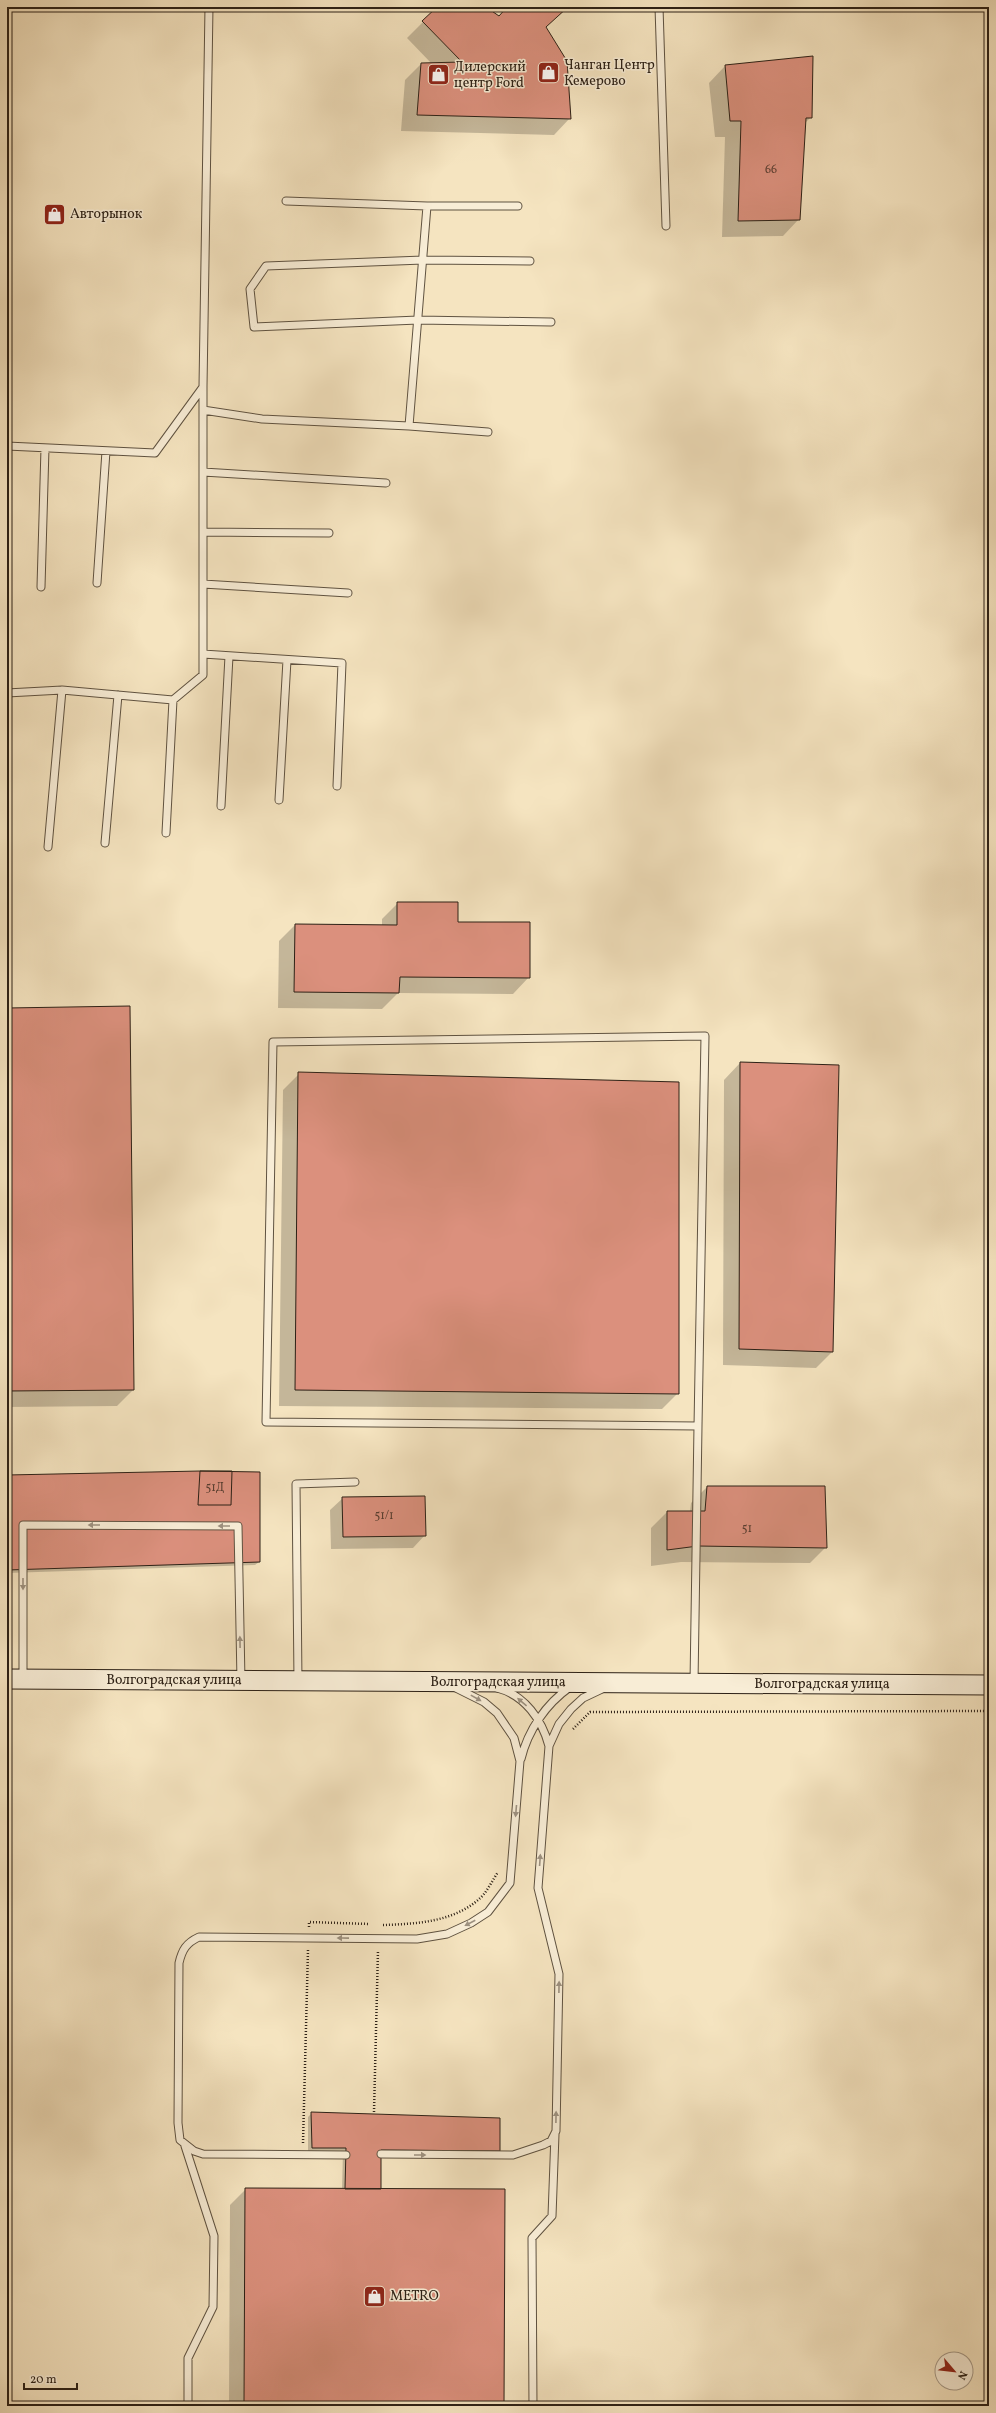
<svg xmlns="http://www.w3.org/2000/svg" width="996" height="2413" font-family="Vollkorn,serif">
  <rect width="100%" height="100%" fill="#f5e4c0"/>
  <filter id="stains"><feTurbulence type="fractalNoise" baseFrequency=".005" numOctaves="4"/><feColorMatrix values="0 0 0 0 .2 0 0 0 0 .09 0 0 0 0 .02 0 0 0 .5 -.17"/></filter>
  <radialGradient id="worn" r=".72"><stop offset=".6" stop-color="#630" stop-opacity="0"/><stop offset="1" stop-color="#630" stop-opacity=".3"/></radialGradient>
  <path fill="#0003" d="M438,7H484L499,16L507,7H567L545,28L570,118L554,135L401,131L405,80L421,64H432L407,38Z
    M812,57L811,117L804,124L799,219L783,236L722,237L725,137H715L709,83L725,66Z
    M398,903L457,923L529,977L513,994L398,993L382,1009L278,1008L279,941L295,925H382V919Z
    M7,1009L133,1390L117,1406L7,1407Z
    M740,1063L832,1352L816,1368L723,1365L724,1080Z
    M299,1074L678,1393L662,1409L279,1406L283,1090Z
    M7,1476L259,1562L255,1565L7,1573Z
    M707,1487L826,1547L810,1563L681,1562L651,1566V1528L667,1512H690L691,1503Z
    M343,1498L425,1535L413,1548L331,1549L330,1510Z
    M312,2113L499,2151L495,2154L380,2153V2190L503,2406H218L220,2404H229L230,2205L246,2189L342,2190L343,2151H308V2117Z"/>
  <path fill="#db907d" stroke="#2d2116" d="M437,7H486L499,16L507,7H568L546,27L567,61L571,119L417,115L421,63L462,62L422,21Z
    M813,56L812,118H806L800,220L738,221L741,121H730L725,65Z
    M397,902H458V922H530V978L400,977L399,993L294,992L295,924L397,925Z
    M130,1006L134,1390L7,1391V1008Z
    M740,1062L839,1065L833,1352L739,1349Z
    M298,1072L679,1082V1394L295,1390Z
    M200,1471H232L231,1505H198Z
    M200,1471L260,1472V1562L7,1570V1475Z
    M707,1486H825L827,1548L698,1546L667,1550V1511H705Z
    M425,1496L426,1536L343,1537L342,1497Z
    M311,2112L500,2118V2151L381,2150V2189H345L346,2148H312Z
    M245,2188L505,2189L504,2406H220V2403H244Z"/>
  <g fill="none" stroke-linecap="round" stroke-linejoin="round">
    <defs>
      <path id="lane" d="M659,7L666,226
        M286,201L427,206
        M530,261L423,260L266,266L250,289L254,327L418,320L551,322
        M203,410L262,419L409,426L427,206H518
        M409,426L488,432
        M7,446L155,453L203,387L209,7
        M203,472L386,483
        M203,532L329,533
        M97,583L106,451
        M203,584L348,593
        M41,587L45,448
        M203,654L342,663L337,786
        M7,693L62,690L173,700L203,675V387
        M279,800L287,660
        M221,806L229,656
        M166,833L173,700
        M105,843L118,695
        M48,847L62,690
        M23,1679V1525L238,1526L241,1681
        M298,1681L296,1484L355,1482
        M694,1683L698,1426L266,1422L273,1042L705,1036L698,1426
        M497,1688C525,1695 542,1720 549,1746
        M521,1759C528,1730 546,1704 570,1687
        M185,2146L214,2236L213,2307L188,2358V2406
        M381,2154L513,2155L543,2145L551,2141L556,2131L559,1974L538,1888L549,1746L559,1724L571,1709L583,1698L602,1689
        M346,2155L203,2154L194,2151L180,2140L178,2123L179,1963C182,1950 186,1943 199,1937L417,1939L447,1934L471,1923L488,1912L510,1883L520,1761L514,1738L497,1713L484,1702L456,1688
        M533,2406L532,2238L552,2216L555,2134"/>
      <path id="secondary" d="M7,1679L989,1685"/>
    </defs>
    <use href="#lane" stroke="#5f5240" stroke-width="9"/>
    <use href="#secondary" stroke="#2d2116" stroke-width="21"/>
    <path stroke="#2d2116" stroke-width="2.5" stroke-dasharray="1 2" stroke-linecap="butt" d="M573,1729L590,1712L989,1711
      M383,1925C416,1924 452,1922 478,1900C486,1894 492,1881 498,1872
      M309,1927V1922L369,1924
      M374,2112L378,1950
      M303,2143L308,1950"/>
    <use href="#lane" stroke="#f8edd6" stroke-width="7"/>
    <use href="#secondary" stroke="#f8edd6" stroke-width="19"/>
  </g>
  <defs><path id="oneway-solid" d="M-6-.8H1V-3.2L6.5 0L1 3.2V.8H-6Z"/></defs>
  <g fill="#9d9180">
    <use href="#oneway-solid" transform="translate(94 1525) rotate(-180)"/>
    <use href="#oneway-solid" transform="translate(224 1526) rotate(-180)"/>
    <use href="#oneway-solid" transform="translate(23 1584) rotate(90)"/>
    <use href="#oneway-solid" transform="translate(240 1642) rotate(-91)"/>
    <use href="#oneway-solid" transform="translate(476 1698) rotate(29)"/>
    <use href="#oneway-solid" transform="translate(522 1702) rotate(-140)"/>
    <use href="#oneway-solid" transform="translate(516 1811) rotate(95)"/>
    <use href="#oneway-solid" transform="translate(540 1860) rotate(-86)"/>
    <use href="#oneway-solid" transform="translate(470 1923) rotate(152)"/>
    <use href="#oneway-solid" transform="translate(343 1938) rotate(-179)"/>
    <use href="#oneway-solid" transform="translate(559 1987) rotate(-89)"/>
    <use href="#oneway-solid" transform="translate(556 2117) rotate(-89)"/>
    <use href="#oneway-solid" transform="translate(420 2155)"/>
  </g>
  <defs>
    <symbol id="shop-square" viewBox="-11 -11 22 22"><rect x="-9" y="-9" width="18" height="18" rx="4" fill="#8f2418" stroke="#f8edd6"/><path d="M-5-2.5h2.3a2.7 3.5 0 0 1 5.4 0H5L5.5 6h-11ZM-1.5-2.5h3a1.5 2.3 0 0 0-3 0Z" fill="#fff"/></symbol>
  </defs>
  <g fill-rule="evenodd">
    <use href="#shop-square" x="536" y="60" width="25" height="25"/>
    <use href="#shop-square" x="426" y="62" width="25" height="25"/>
    <use href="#shop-square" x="42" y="202" width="25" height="25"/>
    <use href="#shop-square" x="362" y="2284" width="25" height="25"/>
  </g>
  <g text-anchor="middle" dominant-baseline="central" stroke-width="3" stroke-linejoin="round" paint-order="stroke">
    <g font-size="12" fill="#583d30">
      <text x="771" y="170">66</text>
      <text x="215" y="1488">51Д</text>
      <text x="384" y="1516">51/1</text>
      <text x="747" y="1529">51</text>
    </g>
    <g font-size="14" fill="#2d2116" stroke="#f8edd6" text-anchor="start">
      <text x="564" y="65">Чанган Центр<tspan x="564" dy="16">Кемерово</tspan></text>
      <text x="454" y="67">Дилерский<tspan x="454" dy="16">центр Ford</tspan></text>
      <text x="70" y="214">Авторынок</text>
      <text x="390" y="2296">METRO</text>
    </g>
    <g font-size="14" fill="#2d2116" stroke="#f8edd6">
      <text x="174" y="1680">Волгоградская улица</text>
      <text x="498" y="1682">Волгоградская улица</text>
      <text x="822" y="1684">Волгоградская улица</text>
    </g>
  </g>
  <rect width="996" height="2413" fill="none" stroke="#f5e4c0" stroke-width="24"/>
  <rect x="8" y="8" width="980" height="2397" fill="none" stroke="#2d2116" stroke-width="2"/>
  <rect x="12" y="12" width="972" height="2389" fill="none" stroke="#2d2116"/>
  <g transform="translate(954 2371) rotate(118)"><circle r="19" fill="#f8edd6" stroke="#a79b89"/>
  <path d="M0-3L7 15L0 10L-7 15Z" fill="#8f2418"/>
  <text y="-6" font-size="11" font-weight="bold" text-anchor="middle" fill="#2d2116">N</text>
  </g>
  <path d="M24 2383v6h53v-6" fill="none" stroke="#2d2116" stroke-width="2"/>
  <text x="30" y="2383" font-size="12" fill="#2d2116" stroke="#f8edd6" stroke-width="3" paint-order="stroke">20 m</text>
  <rect width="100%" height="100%" filter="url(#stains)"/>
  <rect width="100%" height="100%" fill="url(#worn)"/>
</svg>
